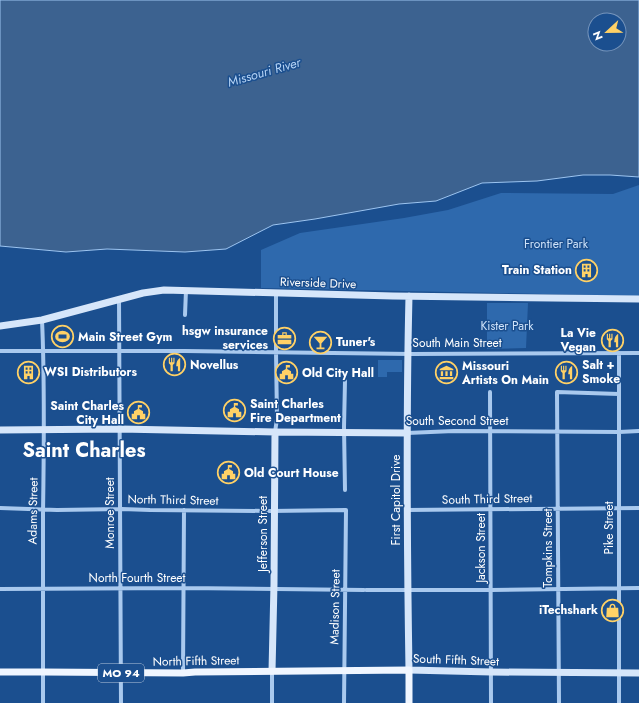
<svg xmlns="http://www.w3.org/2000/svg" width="639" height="703" font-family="Jost,sans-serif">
  <rect width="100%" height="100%" fill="#1b4f8f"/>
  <path fill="#2e69ad" d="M639,185V296L261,288V250L300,233L404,218L448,210L501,193L613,194Z
    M487,303H528L526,348L487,349Z
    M378,360H402V372H387V377H378Z"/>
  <path fill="#3c6290" stroke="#9cc4f0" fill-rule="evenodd" d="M0,0H639V177L610,175H583L537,181L482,183L436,201L399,204L315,219L273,225L226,249L185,252L107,249L66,252L0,246ZM595,20H619V44H595Z"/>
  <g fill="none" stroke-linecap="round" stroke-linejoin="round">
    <path stroke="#a9c9ee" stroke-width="4" d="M119,299L121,703
      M185,315L186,290
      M42,320C45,384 44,449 43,514C43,577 43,640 43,703
      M0,351H185L412,354L639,353
      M490,392L491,703
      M275,432L277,419L276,352V293
      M407,433L454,431L619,432L639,431
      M345,490L344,427L345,381
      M0,508L57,510L122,509L150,510L270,511L346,510L344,703
      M407,510L639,508
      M0,589L184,588L364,590
      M366,590H491L639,588
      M183,673L184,510
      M272,703V671
      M559,703L557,392L619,394
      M619,703V353"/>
    <path stroke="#d6e6fa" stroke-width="7" d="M409,296C406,421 407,545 409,670L491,672L639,673
      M0,326L42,320L143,293L164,290L393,296L639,299
      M0,430L120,429L275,432L407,433
      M272,671L274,584L275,432"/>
    <path stroke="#f0f6ff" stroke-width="7" d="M0,672H43L183,673L195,672L409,670V703"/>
  </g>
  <defs>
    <symbol id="building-ring" viewBox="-11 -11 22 22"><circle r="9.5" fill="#1b4f8f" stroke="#ffd166" stroke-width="1.5"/><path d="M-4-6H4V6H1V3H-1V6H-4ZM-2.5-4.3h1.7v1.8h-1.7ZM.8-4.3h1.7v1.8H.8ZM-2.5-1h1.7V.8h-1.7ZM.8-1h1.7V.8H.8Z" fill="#ffd166"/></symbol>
    <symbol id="stadium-ring" viewBox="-11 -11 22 22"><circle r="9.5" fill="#1b4f8f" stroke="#ffd166" stroke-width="1.5"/><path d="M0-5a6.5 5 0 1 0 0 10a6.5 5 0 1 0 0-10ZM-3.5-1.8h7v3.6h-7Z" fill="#ffd166"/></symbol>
    <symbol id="office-ring" viewBox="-11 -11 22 22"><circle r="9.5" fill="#1b4f8f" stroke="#ffd166" stroke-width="1.5"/><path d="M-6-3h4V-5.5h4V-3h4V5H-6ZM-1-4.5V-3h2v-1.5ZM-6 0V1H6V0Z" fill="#ffd166"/></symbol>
    <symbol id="restaurant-ring" viewBox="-11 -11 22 22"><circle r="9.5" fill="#1b4f8f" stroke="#ffd166" stroke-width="1.5"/><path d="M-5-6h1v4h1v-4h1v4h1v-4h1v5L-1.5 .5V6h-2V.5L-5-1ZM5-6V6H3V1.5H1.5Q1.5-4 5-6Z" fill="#ffd166"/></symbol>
    <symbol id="bar-ring" viewBox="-11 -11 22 22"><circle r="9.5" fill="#1b4f8f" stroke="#ffd166" stroke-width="1.5"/><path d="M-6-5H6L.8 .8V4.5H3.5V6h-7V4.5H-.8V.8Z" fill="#ffd166"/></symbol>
    <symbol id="civic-ring" viewBox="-11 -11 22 22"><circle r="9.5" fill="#1b4f8f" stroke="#ffd166" stroke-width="1.5"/><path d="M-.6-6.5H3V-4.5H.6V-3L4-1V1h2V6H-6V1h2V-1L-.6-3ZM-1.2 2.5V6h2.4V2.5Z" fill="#ffd166"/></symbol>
    <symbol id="museum-ring" viewBox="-11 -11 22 22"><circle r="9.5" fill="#1b4f8f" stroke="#ffd166" stroke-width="1.5"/><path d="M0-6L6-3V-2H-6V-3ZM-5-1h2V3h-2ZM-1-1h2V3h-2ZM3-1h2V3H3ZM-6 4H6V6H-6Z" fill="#ffd166"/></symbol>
    <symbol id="shop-ring" viewBox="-11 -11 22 22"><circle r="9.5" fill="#1b4f8f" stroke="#ffd166" stroke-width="1.5"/><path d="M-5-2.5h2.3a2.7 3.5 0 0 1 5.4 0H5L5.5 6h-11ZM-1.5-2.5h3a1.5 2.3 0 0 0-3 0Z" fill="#ffd166"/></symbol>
  </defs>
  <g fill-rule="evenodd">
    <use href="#building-ring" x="574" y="258" width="25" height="25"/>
    <use href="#stadium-ring" x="50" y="324" width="25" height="25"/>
    <use href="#office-ring" x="272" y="326" width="25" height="25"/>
    <use href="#restaurant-ring" x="600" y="328" width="25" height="25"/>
    <use href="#bar-ring" x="308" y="330" width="25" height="25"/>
    <use href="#restaurant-ring" x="162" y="352" width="25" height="25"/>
    <use href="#building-ring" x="16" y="360" width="25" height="25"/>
    <use href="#restaurant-ring" x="554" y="360" width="25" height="25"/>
    <use href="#civic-ring" x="274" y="360" width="25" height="25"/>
    <use href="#museum-ring" x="434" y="360" width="25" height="25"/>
    <use href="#civic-ring" x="222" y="398" width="25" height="25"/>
    <use href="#civic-ring" x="126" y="400" width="25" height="25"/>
    <use href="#civic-ring" x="216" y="460" width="25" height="25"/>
    <use href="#shop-ring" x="600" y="598" width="25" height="25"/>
  </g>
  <g text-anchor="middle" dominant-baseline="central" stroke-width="3" stroke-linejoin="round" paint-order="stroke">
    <rect fill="#1b4f8f" stroke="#bbcadd" stroke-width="1" x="98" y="664" width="46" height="18" rx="3"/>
    <g font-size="11" font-weight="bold" fill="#fff">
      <text x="121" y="673">MO 94</text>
    </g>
    <g font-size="12" fill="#cfe3fa" stroke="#1b4f8f">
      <text x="556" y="244">Frontier Park</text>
      <text x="507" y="326">Kister Park</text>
    </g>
    <g font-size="12" font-weight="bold" fill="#fff" stroke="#1b4f8f" text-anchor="start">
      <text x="572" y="270" text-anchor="end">Train Station</text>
      <text x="268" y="331" text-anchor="end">hsgw insurance<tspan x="268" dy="14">services</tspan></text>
      <text x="596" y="333" text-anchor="end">La Vie<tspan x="596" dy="14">Vegan</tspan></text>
      <text x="78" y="337">Main Street Gym</text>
      <text x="336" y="342">Tuner's</text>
      <text x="190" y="365">Novellus</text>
      <text x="582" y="365">Salt +<tspan x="582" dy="14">Smoke</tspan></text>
      <text x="462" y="366">Missouri<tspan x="462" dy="14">Artists On Main</tspan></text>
      <text x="44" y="372">WSI Distributors</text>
      <text x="302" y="373">Old City Hall</text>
      <text x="250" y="404">Saint Charles<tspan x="250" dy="14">Fire Department</tspan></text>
      <text x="124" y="406" text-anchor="end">Saint Charles<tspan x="124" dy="14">City Hall</tspan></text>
      <text x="244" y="473">Old Court House</text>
      <text x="598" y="610" text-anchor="end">iTechshark</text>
    </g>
    <g font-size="12" fill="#fff" stroke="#1b4f8f">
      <text transform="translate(318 283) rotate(2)">Riverside Drive</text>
      <text x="457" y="343">South Main Street</text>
      <text x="457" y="421">South Second Street</text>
      <text transform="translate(487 499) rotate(-1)">South Third Street</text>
      <text transform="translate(173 500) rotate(1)">North Third Street</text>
      <text transform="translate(396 500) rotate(-90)">First Capitol Drive</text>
      <text transform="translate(33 511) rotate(-89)">Adams Street</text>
      <text transform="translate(110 513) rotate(-90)">Monroe Street</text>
      <text transform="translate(609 528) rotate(-90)">Pike Street</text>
      <text transform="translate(263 534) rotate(-90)">Jefferson Street</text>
      <text transform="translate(481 548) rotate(-90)">Jackson Street</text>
      <text transform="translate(548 548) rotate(-90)">Tompkins Street</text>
      <text x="137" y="578">North Fourth Street</text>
      <text transform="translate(335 607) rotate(-89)">Madison Street</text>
      <text transform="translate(456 660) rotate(2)">South Fifth Street</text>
      <text transform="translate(196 661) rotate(-1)">North Fifth Street</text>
    </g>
    <g font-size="13" font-style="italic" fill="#b5d3f5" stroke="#1b4f8f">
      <text transform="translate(264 72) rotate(-16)">Missouri River</text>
    </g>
    <g font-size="20" font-weight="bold" fill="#fff" stroke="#1b4f8f">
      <text x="84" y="450">Saint Charles</text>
    </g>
  </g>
  <g transform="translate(607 32) rotate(248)"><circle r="19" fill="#1b4f8f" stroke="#7695bc"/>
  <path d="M0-3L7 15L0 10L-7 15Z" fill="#ffd166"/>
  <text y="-6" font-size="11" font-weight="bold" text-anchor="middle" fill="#ffffff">N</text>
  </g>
</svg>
